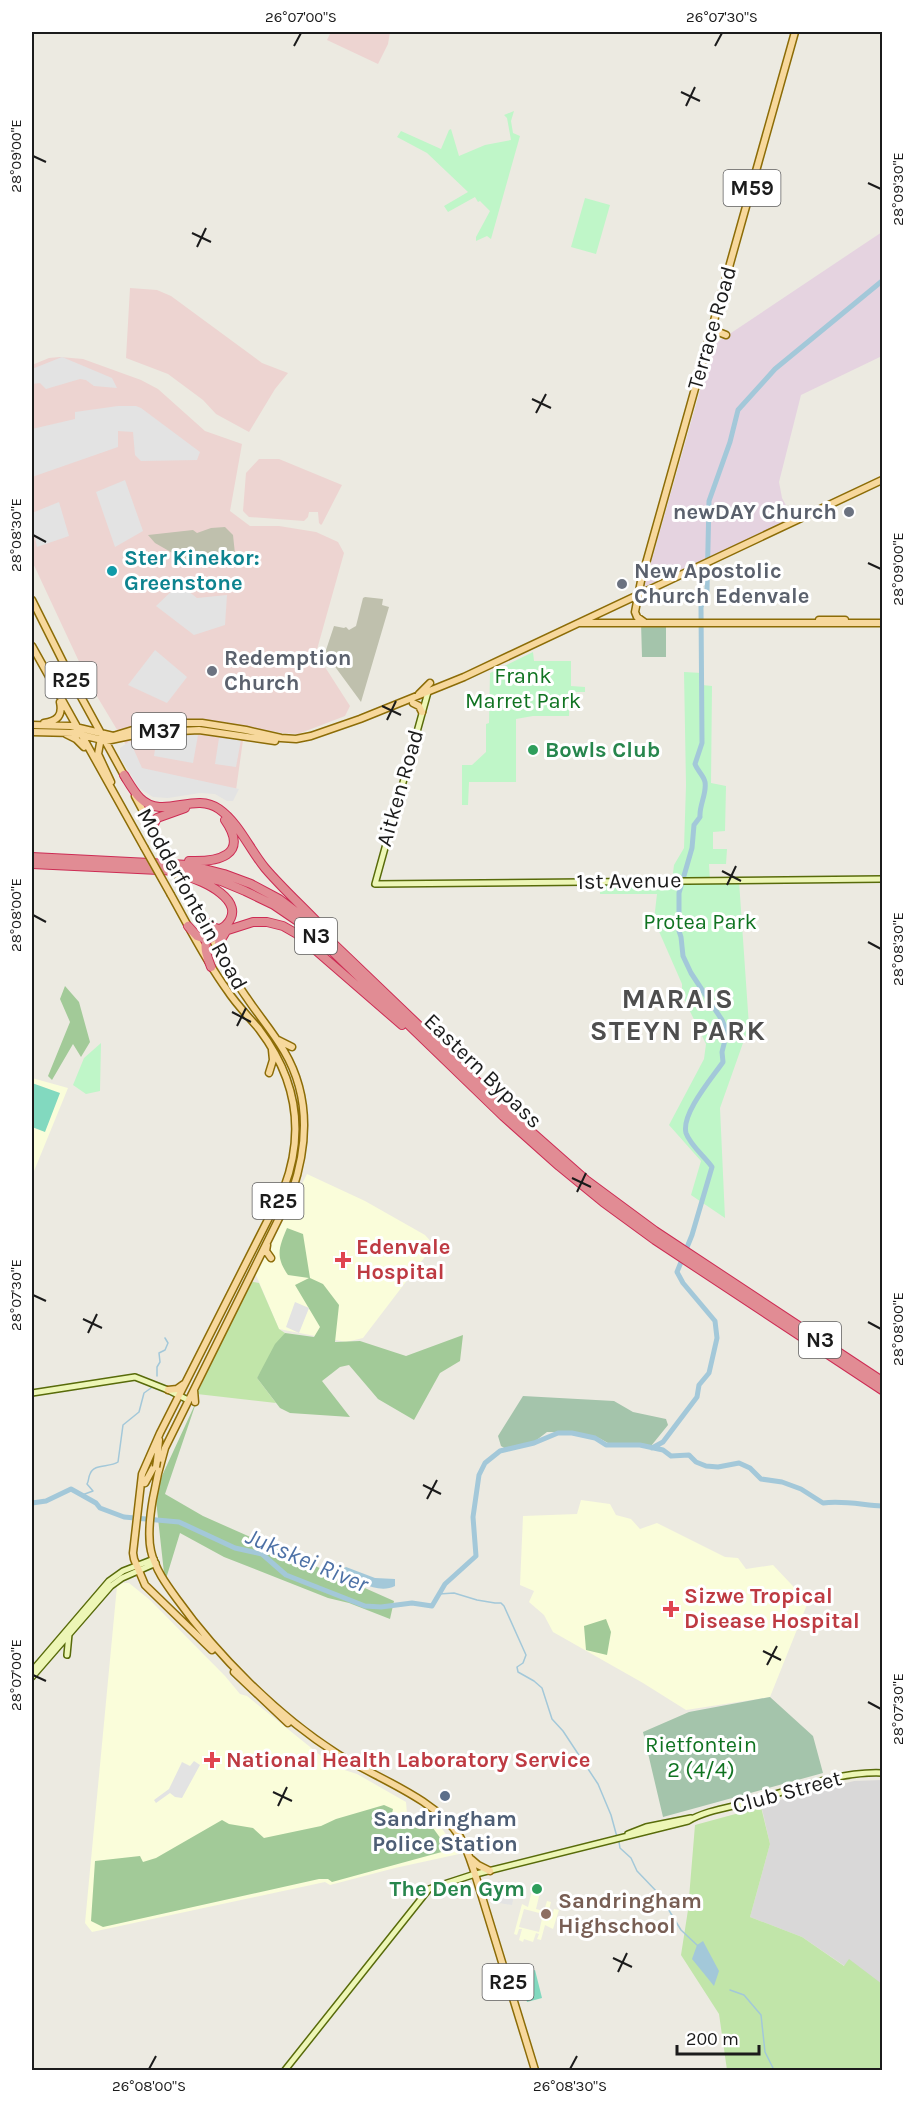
<svg xmlns="http://www.w3.org/2000/svg" width="914" height="2102" font-family="Karla,sans-serif">
  <rect width="100%" height="100%" fill="#eceae1"/>
  <path fill="#d9d8d8" d="M882,1780V1994L877,1988L802,1937L750,1917L770,1844L761,1805L854,1781Z"/>
  <path fill="#edd4d1" d="M331,32H390L388,44L378,64L327,40Z
    M130,288L157,290L171,296L262,363L288,373L275,389L249,432L216,414L203,400L168,374L126,358Z
    M60,357L83,359L141,380L158,389L205,431L242,444L230,511L250,526H279L316,532L338,542L344,553L316,653L350,706L345,716L298,734L282,733L245,726L236,790L143,773L89,683L32,561V365L49,358Z
    M259,459H279L342,485L322,524L321,525L319,523L318,512H309L308,517L304,521L249,517L243,511L246,473Z"/>
  <path fill="#e5d3e0" d="M882,232V356L801,395L779,482L782,498L793,518L644,587L713,345Z"/>
  <path fill="#fafdda" fill-rule="evenodd" d="M32,1078L68,1088L32,1176Z
    M307,1174L365,1201L425,1235L434,1245L363,1338L346,1342L279,1329L256,1275Z
    M581,1500L610,1504L616,1515L631,1519L640,1529L657,1523L725,1557L738,1558L746,1569L773,1565L808,1602L770,1697L686,1710L643,1683L553,1632L544,1615L529,1602L534,1591L520,1585L523,1516L577,1514Z
    M123,1583H129L150,1600L225,1676L240,1694L247,1696L320,1755L329,1765L357,1774L406,1802L407,1814L432,1819L443,1830L459,1854L395,1868L330,1885L325,1882L92,1932L85,1923L117,1586Z
    M533,1886L541,1888L536,1909L544,1911L547,1901L551,1902L548,1914L552,1915L554,1909L559,1910L553,1929L545,1925L541,1940L537,1939L539,1934L536,1933L533,1942L524,1939L523,1942L519,1940L522,1929H519L517,1935L514,1934L522,1904L528,1907ZM524,1909L543,1914L539,1932L519,1927Z"/>
  <path fill="#bfc0ad" d="M225,527L233,535L235,554L220,556V560L190,563L155,543L148,535L193,530L197,533L211,528Z
    M365,597L383,599L382,605L389,607L361,702L325,653L334,626L344,628L346,627L349,630L356,626L363,598Z"/>
  <path fill="#c1e5a9" d="M249,1281L259,1283L279,1329L285,1333L257,1378L276,1403L197,1394Z
    M761,1807L770,1844L750,1917L802,1937L844,1966L849,1959L882,1984V2070H727L719,2014L681,1955L688,1910L695,1825Z"/>
  <path fill="#a2ca98" d="M65,986L79,1002L90,1042L81,1057L73,1044L52,1080L48,1076L70,1022L60,999Z
    M287,1228L303,1234L310,1278L323,1284L339,1305L335,1342L360,1341L406,1356L463,1335L460,1361L440,1373L414,1420L378,1399L349,1365L340,1367L322,1381L350,1417L290,1413L280,1408L257,1378L275,1344L285,1333L314,1337L320,1327L295,1285L309,1278L288,1275C275,1257 279,1247 287,1228Z
    M197,1400L165,1494L203,1516L394,1601L390,1619L349,1603L328,1598L224,1557L180,1533L165,1582L155,1491Z
    M606,1619L611,1632L607,1655L586,1650L584,1626Z
    M384,1805L393,1809L391,1818L404,1816L433,1828L449,1850L332,1882L328,1879H319L103,1927L91,1921L95,1861L140,1856L143,1862L156,1858L222,1820L229,1824L253,1828L264,1838L321,1826L336,1819Z"/>
  <path fill="#a4c4ab" d="M641,622L666,626V657H642Z
    M523,1396L614,1401L633,1412L666,1419L668,1425L651,1446L640,1443L629,1445L608,1443L599,1438L573,1432H547L534,1442L506,1449L501,1446L498,1436Z
    M770,1697L813,1736L823,1773L663,1817L643,1732L689,1712Z"/>
  <path fill="#bff6c8" d="M514,111L511,121L513,133L520,136L491,239L487,236L476,241V237L490,211L480,201L478,202L475,197L448,212L444,206L468,192L427,153L397,137L401,131L441,149L449,130L451,129L459,156L485,145L511,140L507,118L504,115Z
    M585,198L610,205L596,254L571,247Z
    M533,652L534,661H571V686L585,687V692H570L569,716H533L516,719V782H469L468,805H462V765H472L486,752V724L489,723L490,673Z
    M684,672L702,673V685L712,686L711,783L726,786L725,831L713,832V849H727L726,864H709L710,881H739L749,1026L720,1108L725,1218L691,1195L701,1161L669,1125L704,1059L706,1044L682,995V984L654,920L657,894H600V882L672,881L674,865L684,848L686,785Z
    M101,1043L100,1091L86,1094L73,1085L84,1058Z"/>
  <path fill="#82d9bf" d="M32,1083L60,1093L45,1132L32,1127Z
    M535,1970L542,1998L527,2002L520,1975Z"/>
  <path fill="#e3e3e3" d="M62,357L112,378L117,388L94,386L86,380L80,379L46,389L40,383L32,384V369Z
    M118,406H136L141,408L200,452L197,460L141,461L135,455L133,432L118,431V447L32,477V429L75,419V412Z
    M125,480L143,531L115,547L96,492Z
    M59,502L69,536L37,547L32,525V513Z
    M179,584L197,598L227,595L225,625L194,635L156,606Z
    M155,650L187,677L167,703L128,685Z
    M198,735L193,763L154,756L157,736Z
    M219,738L241,740L236,767L215,764Z
    M130,741L142,768L239,789L233,801H227L215,794L200,793L168,798L153,797L139,788L120,757V748Z
    M295,1302L309,1308L299,1333L286,1327Z
    M194,1761L200,1765L182,1798L175,1797L170,1793L156,1803L154,1800L169,1789L182,1762L190,1766Z
    M498,1881L516,1885L512,1905L493,1902Z"/>
  <path fill="#a3c8d9" d="M346,1567L375,1578L395,1579V1586C379,1594 358,1582 344,1573V1568Z
    M703,1941L719,1971L714,1986L692,1959L697,1945Z"/>
  <g fill="none" stroke-linecap="round" stroke-linejoin="round">
    <path stroke="#a3c8d9" stroke-width="1.5" d="M157,1376V1367L160,1362L159,1353L165,1350L168,1343L165,1338
      M82,1495L93,1491L87,1484C89,1481 88,1478 90,1474C94,1463 109,1468 118,1462L123,1425L139,1412L144,1393L151,1388
      M439,1594L454,1593L477,1600L495,1603H501L504,1606L526,1655L523,1663L517,1667L518,1672L534,1681L542,1688L552,1719L563,1731L598,1784L611,1815L617,1837
      M619,1842L620,1848L631,1858L637,1871L659,1894L681,1930L697,1945
      M730,1990L744,1995L761,2015L765,2052L774,2070"/>
    <path stroke="#a3c8d9" stroke-width="5" d="M652,1448L663,1442L697,1397L699,1385L709,1373L717,1338L715,1321L683,1283L677,1272L692,1235L712,1167C705,1157 690,1145 686,1133C681,1114 712,1078 723,1062L722,1052L727,1032L722,1020L691,973L683,956L681,937L679,931V893L692,848L694,825L700,817C699,805 707,794 705,782C704,776 697,770 695,764L702,743L701,607L707,591L709,501L730,442L738,410L775,369L882,281
      M32,1503L46,1501L71,1489L96,1503L100,1508L124,1517L179,1522L235,1548L262,1554L286,1575L365,1606L381,1607L412,1603L432,1606L445,1584L476,1556L473,1517L479,1475L485,1463L500,1451L534,1443L558,1433H572L595,1438L606,1445H640L663,1450L671,1456L689,1455L696,1462L706,1466L718,1467L739,1463L750,1468L761,1479L782,1482L801,1489L823,1503C842,1500 863,1505 882,1506"/>
    <defs>
      <path id="secondary" d="M428,692L375,884L882,879
        M32,1393L135,1377L168,1390L188,1400
        M67,1655L69,1634
        M32,1671L109,1581L123,1571L154,1559
        M32,1677L111,1586L122,1578L156,1563
        M628,1834L646,1827L691,1818
        M285,2070L429,1889L472,1875L688,1821C705,1811 726,1808 746,1803C788,1791 839,1771 882,1773"/>
      <path id="primary" d="M713,326L716,331L726,335
        M32,600L74,684L126,779
        M819,620H845
        M644,622L637,617L635,612L641,581L795,32
        M581,623H882
        M32,646L144,847
        M419,694L430,683
        M413,703L419,706L422,712
        M44,723C57,721 63,716 60,702
        M32,725L71,726L113,736L149,725L170,723H202L246,730L281,738L296,739L311,736L360,719L464,677L882,480
        M32,732L74,733L106,741L144,733L199,730L275,741
        M66,734L76,739L84,747
        M101,738L98,754L111,782
        M135,796L163,848
        M183,885L200,915
        M171,895C189,927 205,960 227,990C236,1004 248,1016 259,1029C296,1078 306,1130 284,1188L160,1433L142,1474L133,1553L134,1559L145,1585L212,1650
        M210,935C222,956 233,979 247,998C259,1016 273,1032 284,1051C310,1095 308,1145 292,1192L165,1448C157,1474 145,1525 151,1551C155,1569 166,1584 177,1599C217,1655 278,1716 336,1753C375,1778 434,1797 460,1837C467,1848 471,1862 475,1874L535,2070
        M278,1040L292,1047
        M269,1073L273,1060L272,1050
        M267,1245L266,1251L271,1258
        M168,1390L177,1389L184,1384
        M194,1390L195,1402
        M157,1461L159,1440
        M145,1483L157,1461
        M234,1672L288,1723
        M471,1859L478,1865L490,1871"/>
      <path id="motorway" d="M124,775C129,783 134,792 140,798C163,821 194,791 219,809C239,823 250,850 265,868C282,888 302,906 320,925
        M156,835L153,826L157,818L185,808
        M32,857L189,865L224,874L251,884L279,899L316,927L509,1112L586,1180L655,1231L882,1381
        M189,861C217,862 250,856 225,820
        M32,864L180,871L221,881L245,891L274,905L299,922L325,944L503,1116L559,1166L603,1202L655,1240L882,1390
        M185,876C202,880 249,901 226,925C220,931 210,931 207,939C203,948 208,958 211,967
        M198,912L209,926L219,929
        M188,926L197,936L208,940L228,930L253,922H267L283,926L297,934L402,1025
        M221,953L219,943L225,933"/>
    </defs>
    <use href="#secondary" stroke="#586b0a" stroke-width="8"/>
    <use href="#primary" stroke="#8c6c07" stroke-width="9"/>
    <use href="#motorway" stroke="#cd2c54" stroke-width="10"/>
    <use href="#secondary" stroke="#edf6b6" stroke-width="5"/>
    <use href="#primary" stroke="#f7d89c" stroke-width="6"/>
    <use href="#motorway" stroke="#e18c94" stroke-width="8"/>
    <defs>
      <path id="primary-bridge" d="M144,847L171,895
        M163,848L183,885
        M156,1467L157,1461"/>
    </defs>
    <use href="#primary-bridge" stroke="#8c6c07" stroke-width="9" stroke-linecap="butt"/>
    <use href="#primary-bridge" stroke="#f7d89c" stroke-width="6"/>
  </g>
  <path fill="none" stroke="#1b1b1b" stroke-width="2" d="M294,46L301,33M715,46L722,33M681,92L700,101M686,106L695,87M33,156L46,162M868,183L881,189M192,233L211,242M197,247L206,228M532,399L551,408M536,413L546,394M33,535L46,542M868,563L881,569M382,706L401,715M387,720L396,701M722,871L741,881M727,885L736,866M33,915L46,922M868,942L881,949M232,1012L251,1022M237,1026L246,1008M572,1178L591,1187M577,1192L586,1173M33,1295L46,1301M83,1319L102,1328M868,1322L881,1329M88,1333L97,1314M423,1485L441,1494M427,1499L437,1480M763,1651L781,1660M767,1665L777,1646M33,1675L46,1681M868,1702L881,1709M273,1792L292,1801M278,1806L287,1787M613,1958L632,1967M618,1972L627,1953M149,2069L156,2056M570,2069L577,2056"/>
  <g fill="#6b7280" stroke="#fff" stroke-width="2">
    <circle cx="849" cy="512" r="6"/>
    <circle cx="622" cy="584" r="6"/>
    <circle cx="212" cy="671" r="6"/>
  </g>
  <circle fill="#0f9aa8" stroke="#fff" stroke-width="2" cx="112" cy="571" r="6"/>
  <g fill="#2e9e5b" stroke="#fff" stroke-width="2">
    <circle cx="533" cy="750" r="6"/>
    <circle cx="537" cy="1889" r="6"/>
  </g>
  <g fill="#e0444e" stroke="#fff" stroke-width="2">
    <path d="M340 1251h6v6h6v6h-6v6h-6v-6h-6v-6h6z"/>
    <path d="M668 1600h6v6h6v6h-6v6h-6v-6h-6v-6h6z"/>
    <path d="M209 1751h6v6h6v6h-6v6h-6v-6h-6v-6h6z"/>
  </g>
  <circle fill="#5c6f8a" stroke="#fff" stroke-width="2" cx="445" cy="1796" r="6"/>
  <circle fill="#8d6e63" stroke="#fff" stroke-width="2" cx="546" cy="1914" r="6"/>
  <g text-anchor="middle" dominant-baseline="central" stroke-width="6" stroke-linejoin="round" paint-order="stroke">
    <g fill="#fff" stroke="#5f5f5f" stroke-width="1.5">
      <rect x="723.5" y="170" width="57" height="36" rx="4.5"/>
      <rect x="45.5" y="662" width="51" height="36" rx="4.5"/>
      <rect x="132" y="713" width="54" height="36" rx="4.5"/>
      <rect x="295" y="918" width="42" height="36" rx="4.5"/>
      <rect x="252.5" y="1183" width="51" height="36" rx="4.5"/>
      <rect x="799" y="1322" width="42" height="36" rx="4.5"/>
      <rect x="482.5" y="1964" width="51" height="36" rx="4.5"/>
    </g>
    <g font-size="21" font-weight="bold" fill="#1b1b1b">
      <text x="752" y="188">M59</text>
      <text x="71" y="680">R25</text>
      <text x="159" y="731">M37</text>
      <text x="316" y="936">N3</text>
      <text x="278" y="1201">R25</text>
      <text x="820" y="1340">N3</text>
      <text x="508" y="1982">R25</text>
    </g>
    <g font-size="22" fill="#1b1b1b" stroke="#fff">
      <text transform="translate(712 328) rotate(-74)">Terrace Road</text>
      <text transform="translate(400 788) rotate(-74)">Aitken Road</text>
      <text transform="translate(629 881) rotate(-1)">1st Avenue</text>
      <text transform="translate(192 899) rotate(61)">Modderfontein Road</text>
      <text transform="translate(483 1071) rotate(44)">Eastern Bypass</text>
      <text transform="translate(787 1792) rotate(-15)">Club Street</text>
    </g>
    <g font-size="22" font-weight="bold" fill="#5b616d" stroke="#fff" text-anchor="start">
      <text x="837" y="512" text-anchor="end">newDAY Church</text>
      <text x="634" y="571">New Apostolic<tspan x="634" dy="25">Church Edenvale</tspan></text>
      <text x="224" y="658">Redemption<tspan x="224" dy="25">Church</tspan></text>
    </g>
    <g font-size="22" font-weight="bold" fill="#0d838f" stroke="#fff" text-anchor="start">
      <text x="124" y="558">Ster Kinekor:<tspan x="124" dy="25">Greenstone</tspan></text>
    </g>
    <g font-size="22" fill="#107321" stroke="#fff">
      <text x="523" y="676">Frank<tspan x="523" dy="25">Marret Park</tspan></text>
      <text x="700" y="922">Protea Park</text>
      <text x="701" y="1745">Rietfontein<tspan x="701" dy="25">2 (4/4)</tspan></text>
    </g>
    <g font-size="22" font-weight="bold" fill="#27864d" stroke="#fff" text-anchor="start">
      <text x="545" y="750">Bowls Club</text>
      <text x="525" y="1889" text-anchor="end">The Den Gym</text>
    </g>
    <g font-size="22" font-weight="bold" fill="#be3a42" stroke="#fff" text-anchor="start">
      <text x="356" y="1247">Edenvale<tspan x="356" dy="25">Hospital</tspan></text>
      <text x="684" y="1596">Sizwe Tropical<tspan x="684" dy="25">Disease Hospital</tspan></text>
      <text x="226" y="1760">National Health Laboratory Service</text>
    </g>
    <g font-size="22" font-weight="bold" fill="#4e5e75" stroke="#fff">
      <text x="445" y="1819">Sandringham<tspan x="445" dy="25">Police Station</tspan></text>
    </g>
    <g font-size="22" font-weight="bold" fill="#785e54" stroke="#fff" text-anchor="start">
      <text x="558" y="1901">Sandringham<tspan x="558" dy="25">Highschool</tspan></text>
    </g>
    <g font-size="24" font-style="italic" fill="#4d71a6" stroke="#fff">
      <text transform="translate(307 1560) rotate(23)">Jukskei River</text>
    </g>
    <g font-size="28" font-weight="bold" letter-spacing="1.5" fill="#4e4e4e" stroke="#fff">
      <text x="678" y="998">MARAIS<tspan x="678" dy="32">STEYN PARK</tspan></text>
    </g>
  </g>
  <rect width="914" height="2102" fill="none" stroke="#ffffff" stroke-width="66"/>
  <path d="M677 2045v9h82v-9" fill="none" stroke="#1b1b1b" stroke-width="3"/>
  <text x="686" y="2045" font-size="18" fill="#1b1b1b" stroke="#ffffff" stroke-width="4.5" paint-order="stroke">200 m</text>
  <rect x="33" y="33" width="848" height="2036" fill="none" stroke="#1b1b1b" stroke-width="2"/>
  <g font-size="15" text-anchor="middle" fill="#1b1b1b">
    <text x="301" y="22">26°07'00"S</text>
    <text x="722" y="22">26°07'30"S</text>
    <text transform="translate(16 156) rotate(-90)" y="5">28°09'00"E</text>
    <text transform="translate(898 189) rotate(-90)" y="5">28°09'30"E</text>
    <text transform="translate(16 535) rotate(-90)" y="5">28°08'30"E</text>
    <text transform="translate(898 569) rotate(-90)" y="5">28°09'00"E</text>
    <text transform="translate(16 915) rotate(-90)" y="5">28°08'00"E</text>
    <text transform="translate(898 949) rotate(-90)" y="5">28°08'30"E</text>
    <text transform="translate(16 1295) rotate(-90)" y="5">28°07'30"E</text>
    <text transform="translate(898 1329) rotate(-90)" y="5">28°08'00"E</text>
    <text transform="translate(16 1675) rotate(-90)" y="5">28°07'00"E</text>
    <text transform="translate(898 1709) rotate(-90)" y="5">28°07'30"E</text>
    <text x="149" y="2091">26°08'00"S</text>
    <text x="570" y="2091">26°08'30"S</text>
  </g>
</svg>
